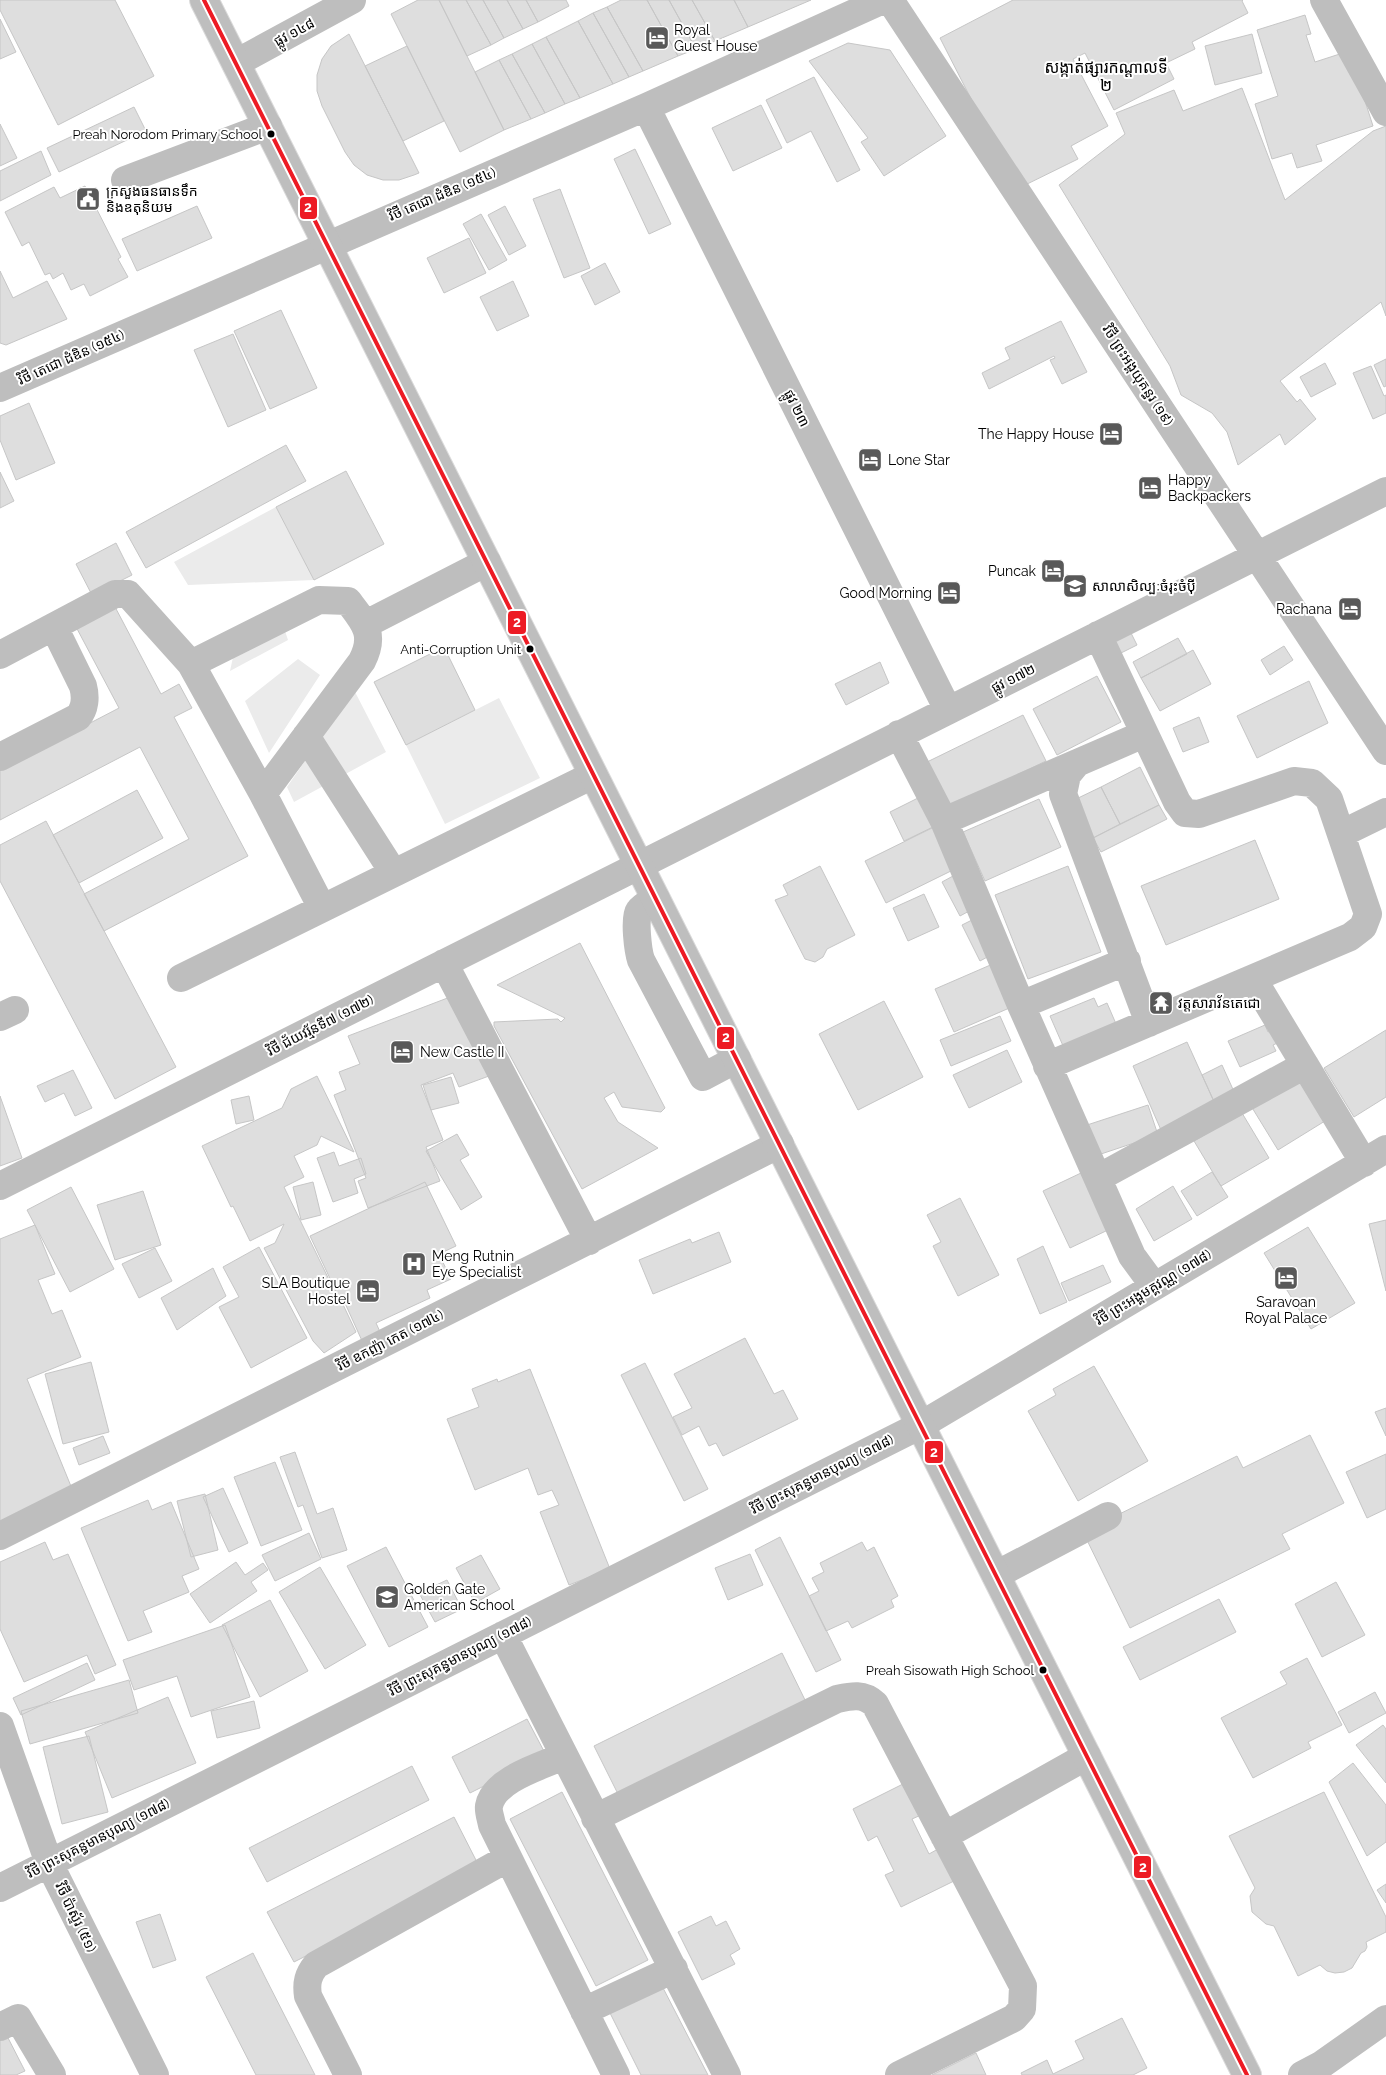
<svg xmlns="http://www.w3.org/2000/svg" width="1386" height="2075" font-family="Raleway,'Noto Sans Khmer',sans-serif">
  <rect width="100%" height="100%" fill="#fff"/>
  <path fill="#ebebeb" d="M276,507L314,580L188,585L174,562Z
    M283,625L288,640L230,671L235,648Z
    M298,659L320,675L269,753L245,701Z
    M354,690L386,752L294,802L287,787Z
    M499,698L540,778L445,824L406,745Z"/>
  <path fill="#dedede" stroke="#c6c6c6" d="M0,0H115L154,76L58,125L0,10Z
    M418,0H439L504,130L460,152L391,14Z
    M439,0H466L491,45L467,56Z
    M466,0H483L504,38L491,45Z
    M483,0H507L523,29L504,38Z
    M507,0H526L538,22L523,29Z
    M526,0H566L569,6L538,22Z
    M621,0H647L678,56L643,71L607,7Z
    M647,0H669L696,49L678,56Z
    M669,0H692L715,41L696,49Z
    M692,0H734L748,27L715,41Z
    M734,0H811L748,27Z
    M1013,0H1243L1242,1L1248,13L1192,42L1195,49L1166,63L1174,79L1114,110L1085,53L1073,59L1108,126L1071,146L1078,159L1017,189L940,38Z
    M607,7L643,71L629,77L593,13Z
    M593,13L629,77L613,84L578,21Z
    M1305,15L1311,34L1306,35L1315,62L1349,51L1373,126L1316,145L1322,161L1297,168L1292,153L1272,159L1255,104L1278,96L1257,30Z
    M0,19L16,52L0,59Z
    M578,21L613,84L580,98L546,37Z
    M349,34L419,173L414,175L399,180H383L367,175L354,165L345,152L322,106L317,91V75L322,59L331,46Z
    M1252,34L1262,73L1215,85L1205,46Z
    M546,37L580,98L565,104L532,44Z
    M848,43L890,50L946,136L884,176L861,142L868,138L809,61Z
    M532,44L565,104L545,113L512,54Z
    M407,46L444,121L403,141L365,66Z
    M512,54L545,113L531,119L499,60Z
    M499,60L531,119L504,130L475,72Z
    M814,77L860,170L837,182L811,131L787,143L766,100Z
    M1242,88L1285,200L1373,131L1386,126V316L1381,302L1280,381L1297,402L1300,399L1316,419L1285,445L1280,434L1238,465L1227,432L1212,413L1181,395L1170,366L1059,185L1125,134L1116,113L1174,90L1183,111Z
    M761,105L782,148L733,171L712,128Z
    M134,107L146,131L59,172L47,148Z
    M0,124L17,158L0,166Z
    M635,149L671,224L649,234L614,159Z
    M41,151L51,175L0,201V171Z
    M85,186L121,257L118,259L128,277L90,296L84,284L71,290L63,273L53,279L50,273L45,275L29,242L22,246L5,212L54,187L60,198Z
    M560,189L590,268L564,278L533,199Z
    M197,206L212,238L137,271L122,239Z
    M505,206L526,246L509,255L488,215Z
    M481,214L507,260L489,270L463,224Z
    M469,238L486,273L444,293L427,258Z
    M605,263L620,292L595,305L581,276Z
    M0,271L13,298L47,281L67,319L6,345L0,343Z
    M513,281L529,316L497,331L480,297Z
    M281,310L317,388L270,409L234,331Z
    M1061,321L1087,372L1062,384L1050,360L1055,358L1054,356L989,389L982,373L1010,359L1005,348Z
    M233,334L266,410L228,427L194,350Z
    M1386,359V386L1384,387L1374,365Z
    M1325,363L1336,384L1311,397L1300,377Z
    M1371,366L1384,396L1386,395V413L1373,419L1353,373Z
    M29,403L55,463L16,480L0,440V416Z
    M286,445L306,481L146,568L126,532Z
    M346,471L384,544L314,580L276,507Z
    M0,472L14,501L0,508Z
    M116,543L132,575L92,595L76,564Z
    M114,605L161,694L179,684L192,708L174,717L248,856L104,931L84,894L189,839L140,747L0,820V770L119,708L75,625Z
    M1129,629L1137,645L1111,658L1103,641Z
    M1178,638L1187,654L1141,678L1133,662Z
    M1284,646L1293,660L1270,675L1261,660Z
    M444,647L475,710L406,745L374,682Z
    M1193,650L1211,684L1160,711L1141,678Z
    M880,662L889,683L846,705L835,684Z
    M1097,676L1121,722L1057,755L1033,709Z
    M1309,681L1328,723L1257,758L1237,716Z
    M1023,715L1046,761L950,807L927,762Z
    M1199,717L1209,742L1183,752L1173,728Z
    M1140,767L1159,805L1120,824L1101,787Z
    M1101,787L1120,824L1093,838L1074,800Z
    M137,790L163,838L79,883L53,835Z
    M922,796L937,825L904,841L890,812Z
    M1039,799L1061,847L985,881L963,832Z
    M1159,805L1167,819L1101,852L1093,838Z
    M46,821L176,1067L115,1099L0,881V845Z
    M934,827L955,869L886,903L865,861Z
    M1255,840L1279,899L1166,945L1141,886Z
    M820,866L855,935L827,949L823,957L815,962L805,959L775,900L788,895L783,885Z
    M1068,866L1101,952L1028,979L995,895Z
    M953,876L971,910L960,916L942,882Z
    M924,894L939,927L908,941L893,908Z
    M974,919L991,955L980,961L962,925Z
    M580,943L665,1108L661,1112L622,1107L614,1092L604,1098L618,1122L658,1148L582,1189L494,1026V1022L558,1019L561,1022L565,1018L497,985Z
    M995,963L1014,1006L954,1032L935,989Z
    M458,994L489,1076L459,1087L453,1073L421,1085L443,1140L426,1147L440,1181L368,1208L358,1181L366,1178L334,1095L346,1090L339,1072L360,1064L348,1036Z
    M1094,998L1098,1007L1107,1003L1120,1033L1067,1055L1050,1016Z
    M884,1001L923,1077L858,1110L819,1034Z
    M1000,1016L1011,1041L951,1066L940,1040Z
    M1265,1025L1268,1032L1277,1028L1282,1041L1273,1045L1276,1051L1240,1067L1228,1041Z
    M1386,1030V1097L1354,1117L1324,1068Z
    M1187,1042L1216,1106L1161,1130L1133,1066Z
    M1007,1050L1022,1082L969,1108L953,1075Z
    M1222,1065L1236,1096L1216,1106L1202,1075Z
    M73,1070L92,1108L75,1116L64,1093L45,1102L37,1086Z
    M317,1076L354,1152L321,1136L317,1145L294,1156L304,1177L284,1187L336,1294L339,1296L356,1332L324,1353L313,1341L264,1248L275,1243L284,1224L250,1241L233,1206L231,1207L202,1146L282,1108L291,1089Z
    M451,1077L459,1103L431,1110L423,1085Z
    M1298,1078L1325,1121L1278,1150L1251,1106Z
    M0,1096L22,1158L0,1166Z
    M249,1096L254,1120L236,1124L231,1100Z
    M1148,1105L1158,1135L1095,1156L1084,1126Z
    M1242,1113L1269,1158L1221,1186L1194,1141Z
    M457,1134L469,1155L460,1160L482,1197L461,1210L426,1151Z
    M334,1152L339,1166L361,1158L366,1174L354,1179L358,1193L333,1202L317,1158Z
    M1212,1172L1228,1197L1197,1216L1181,1191Z
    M1081,1173L1108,1230L1070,1248L1043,1191Z
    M313,1182L321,1215L301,1220L293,1187Z
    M425,1182L456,1246L439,1254L451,1279L427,1290L430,1298L376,1323L381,1334L363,1343L344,1301L341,1302L310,1236Z
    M1173,1186L1192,1219L1154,1241L1136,1209Z
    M71,1187L114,1269L70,1292L27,1210Z
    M143,1191L161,1245L115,1260L97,1205Z
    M960,1198L999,1275L958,1296L933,1246L941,1242L927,1215Z
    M1386,1220V1291L1369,1224Z
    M35,1225L55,1274L38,1280L52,1314L62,1310L81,1357L27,1379L75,1496L0,1527V1239Z
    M1308,1227L1355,1303L1311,1329L1264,1253Z
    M719,1232L731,1262L653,1294L639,1260L690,1239L692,1243Z
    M1043,1246L1067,1302L1040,1314L1017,1259Z
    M259,1247L307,1338L251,1368L219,1307L239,1297L223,1267Z
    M155,1248L172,1281L139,1298L122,1264Z
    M1103,1265L1111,1282L1069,1301L1061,1283Z
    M213,1268L226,1296L177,1330L161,1298Z
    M745,1338L774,1394L783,1390L798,1419L723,1456L716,1443L709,1446L699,1426L682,1435L673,1417L692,1408L674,1374Z
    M91,1362L109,1432L63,1444L45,1374Z
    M645,1363L708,1489L684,1501L621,1375Z
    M1094,1366L1148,1461L1078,1501L1028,1411L1056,1395L1053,1389Z
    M530,1369L610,1569L569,1585L540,1512L559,1505L552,1490L538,1495L528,1468L475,1490L447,1419L479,1407L472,1389L497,1379L498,1382Z
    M1386,1408V1436L1375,1412Z
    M1310,1435L1344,1503L1282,1534L1290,1549L1130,1628L1083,1532L1237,1456L1243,1468Z
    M103,1436L110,1453L79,1465L73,1448Z
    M295,1452L317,1514L333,1508L347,1550L322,1558L303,1505L298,1507L280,1457Z
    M1386,1454V1509L1367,1518L1346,1472Z
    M275,1462L302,1530L261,1546L234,1477Z
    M223,1488L248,1543L229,1552L203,1497Z
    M205,1494L218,1550L191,1557L177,1501Z
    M148,1500L152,1510L171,1502L199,1569L182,1576L189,1592L143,1611L152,1632L128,1641L81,1528Z
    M309,1533L321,1559L275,1581L262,1555Z
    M780,1537L841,1660L816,1672L755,1550Z
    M45,1542L53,1560L68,1554L116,1665L95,1674L87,1655L24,1682L0,1629V1562Z
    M862,1542L867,1551L874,1547L898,1596L891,1600L894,1607L852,1628L848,1621L826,1631L809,1596L819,1591L812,1578L824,1572L820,1563Z
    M386,1547L428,1627L389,1647L347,1566Z
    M750,1554L763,1585L728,1600L715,1568Z
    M481,1555L500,1589L475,1603L456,1568Z
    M236,1562L245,1575L263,1563L268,1570L251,1582L257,1591L210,1623L190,1594Z
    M320,1567L366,1645L325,1669L279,1592Z
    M447,1580L462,1609L435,1622L419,1593Z
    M1336,1582L1365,1635L1322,1657L1295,1604Z
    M1219,1599L1236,1632L1140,1680L1123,1647Z
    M270,1600L308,1671L260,1697L222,1625Z
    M225,1625L250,1697L191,1717L177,1676L134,1690L123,1660Z
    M782,1653L807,1704L619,1796L594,1746Z
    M1307,1658L1342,1725L1308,1742L1311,1748L1253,1778L1221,1718L1287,1684L1280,1672Z
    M87,1663L95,1680L21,1715L13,1698Z
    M129,1680L138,1713L30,1744L21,1711Z
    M1375,1692L1386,1713L1349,1733L1338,1712Z
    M168,1697L196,1763L112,1798L85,1732Z
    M254,1701L260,1728L217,1738L211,1711Z
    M527,1719L546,1755L470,1793L452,1757Z
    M1383,1725L1386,1729V1783L1356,1745Z
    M89,1736L108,1812L62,1824L43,1747Z
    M1353,1763L1386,1805V1842L1367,1856L1329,1782Z
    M412,1766L429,1800L267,1882L249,1848Z
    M905,1783L921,1815L912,1819L929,1854L938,1849L954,1881L901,1907L885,1875L894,1871L877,1836L868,1841L853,1809Z
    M562,1792L648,1960L596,1986L510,1819Z
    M1324,1792L1386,1917V1932L1366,1942L1367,1947L1365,1951L1361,1953L1352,1968L1344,1972L1335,1973L1327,1971L1320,1965L1298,1976L1274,1926L1266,1924L1252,1912L1250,1896L1255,1888L1229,1836Z
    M454,1817L480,1868L294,1962L267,1912Z
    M1386,1884V1903L1377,1890Z
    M160,1914L176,1960L153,1968L136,1922Z
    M711,1916L716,1926L726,1921L740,1949L730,1955L735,1964L702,1980L678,1932Z
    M253,1953L265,1977L315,2075H256L206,1977Z
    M661,1984L708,2075H641L609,2011Z
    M1122,2018L1147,2068L1133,2075H1022L1021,2073L1047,2060L1053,2074L1084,2059L1075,2041Z
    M5,2032L25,2071L16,2075H0V2035Z
    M976,2053L986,2075H932Z"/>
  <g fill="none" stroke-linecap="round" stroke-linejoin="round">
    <defs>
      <path id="major" d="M204,0L1247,2075"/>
    </defs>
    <use href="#major" stroke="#dbdbdb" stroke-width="30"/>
    <path stroke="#bebebe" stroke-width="28" d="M890,0L1386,751
      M1324,0L1386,112
      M236,63L352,0
      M646,107L948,710
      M125,180L268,126
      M0,388L646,107L883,0
      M366,624L487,562
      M0,655L115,594H128L191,664L319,600L348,601C364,622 376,634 362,661L263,794
      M191,664L263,794L322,908
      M899,734L944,821L1021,1005L1132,1256L1154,1286
      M1144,734L1077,763L1067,775L1063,794L1149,1023
      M306,736L393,872
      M0,757L78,717C85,709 86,697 83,686L54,627
      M944,821L1077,763
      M1341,834L1386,812
      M656,899C651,902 642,906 639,911C634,918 638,951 641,960L703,1077L737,1059
      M444,963L589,1241
      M181,978L593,775
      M1253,979L1364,1163
      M1021,1005L1127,961
      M0,1017L15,1010
      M1047,1066L1350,937L1363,927L1368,914L1329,799L1312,783L1294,781L1199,814L1185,813L1177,802L1098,635
      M1098,1178L1305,1065
      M0,1186L1386,491
      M0,1536L780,1144
      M996,1575L1108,1516
      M503,1635L727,2075
      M0,1726L49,1863L155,2075
      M564,1756C542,1766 494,1779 489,1806C488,1811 491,1819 492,1825L616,2075
      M595,1818L837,1699C851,1696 863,1693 875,1704L1023,1986L1022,2009L1014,2018L899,2075
      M944,1836L1087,1756
      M0,1888L921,1425L1386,1149
      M584,2011L674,1969
      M0,2027L18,2018L52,2075
      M348,2075L308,1996C306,1983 308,1975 316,1965L508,1858
      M1302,2075L1321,2065L1386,2019"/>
    <use href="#major" stroke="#bebebe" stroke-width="28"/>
    <defs>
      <path id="bus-1" d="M204,0L1247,2075"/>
    </defs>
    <use href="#bus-1" stroke="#fff" stroke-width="8"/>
    <use href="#bus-1" stroke="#ed1b24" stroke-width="4"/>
  </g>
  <defs>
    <symbol id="hotel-square" viewBox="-11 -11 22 22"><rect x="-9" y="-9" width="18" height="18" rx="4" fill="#595959" stroke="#fff"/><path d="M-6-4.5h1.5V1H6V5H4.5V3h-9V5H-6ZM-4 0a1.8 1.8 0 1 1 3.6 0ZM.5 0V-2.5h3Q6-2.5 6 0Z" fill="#fff"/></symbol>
    <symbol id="civic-square" viewBox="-11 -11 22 22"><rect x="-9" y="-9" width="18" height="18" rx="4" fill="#595959" stroke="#fff"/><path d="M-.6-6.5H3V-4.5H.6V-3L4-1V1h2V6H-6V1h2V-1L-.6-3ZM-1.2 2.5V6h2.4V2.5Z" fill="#fff"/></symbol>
    <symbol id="school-square" viewBox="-11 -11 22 22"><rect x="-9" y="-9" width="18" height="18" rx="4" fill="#595959" stroke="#fff"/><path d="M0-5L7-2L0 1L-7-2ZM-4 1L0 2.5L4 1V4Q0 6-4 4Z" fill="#fff"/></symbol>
    <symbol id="temple-square" viewBox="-11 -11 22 22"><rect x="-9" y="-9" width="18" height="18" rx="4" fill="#595959" stroke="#fff"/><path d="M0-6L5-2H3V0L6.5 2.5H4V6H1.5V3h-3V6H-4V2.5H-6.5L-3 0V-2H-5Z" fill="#fff"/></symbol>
    <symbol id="hospital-square" viewBox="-11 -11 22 22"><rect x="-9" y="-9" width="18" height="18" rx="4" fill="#595959" stroke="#fff"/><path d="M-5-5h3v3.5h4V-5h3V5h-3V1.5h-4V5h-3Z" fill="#fff"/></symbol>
  </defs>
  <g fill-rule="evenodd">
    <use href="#hotel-square" x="643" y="24" width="28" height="28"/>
    <use href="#civic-square" x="74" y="185" width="28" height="28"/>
    <use href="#hotel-square" x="1097" y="420" width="28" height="28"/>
    <use href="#hotel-square" x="856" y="446" width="28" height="28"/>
    <use href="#hotel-square" x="1136" y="474" width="28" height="28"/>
    <use href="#hotel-square" x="1039" y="557" width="28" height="28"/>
    <use href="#school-square" x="1061" y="572" width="28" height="28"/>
    <use href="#hotel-square" x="935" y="579" width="28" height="28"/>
    <use href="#hotel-square" x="1336" y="595" width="28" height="28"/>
    <use href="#temple-square" x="1147" y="989" width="28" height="28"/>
    <use href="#hotel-square" x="388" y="1038" width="28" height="28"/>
    <use href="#hospital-square" x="400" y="1250" width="28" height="28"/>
    <use href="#hotel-square" x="1272" y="1264" width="28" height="28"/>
    <use href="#hotel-square" x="354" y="1277" width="28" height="28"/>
    <use href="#school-square" x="373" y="1583" width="28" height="28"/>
  </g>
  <g fill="#000" stroke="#fff" stroke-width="2">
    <circle cx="271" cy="134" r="4.5"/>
    <circle cx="530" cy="649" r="4.5"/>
    <circle cx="1043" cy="1670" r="4.5"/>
  </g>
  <g text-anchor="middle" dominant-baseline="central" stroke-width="4" stroke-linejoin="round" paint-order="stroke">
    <g font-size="13" fill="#000" stroke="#fff" text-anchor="end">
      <text x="262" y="134">Preah Norodom Primary School</text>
      <text x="521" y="649">Anti-Corruption Unit</text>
      <text x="1034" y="1670">Preah Sisowath High School</text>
    </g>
    <g font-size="14" fill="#000" stroke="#fff" text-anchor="start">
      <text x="674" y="30">Royal<tspan x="674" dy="16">Guest House</tspan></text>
      <text x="106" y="191">ក្រសួងធនធានទឹក<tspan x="106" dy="16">និងឧតុនិយម</tspan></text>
      <text x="1094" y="434" text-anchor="end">The Happy House</text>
      <text x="888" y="460">Lone Star</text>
      <text x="1168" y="480">Happy<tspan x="1168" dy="16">Backpackers</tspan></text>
      <text x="1036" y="571" text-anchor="end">Puncak</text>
      <text x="1092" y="586">សាលាសិល្បៈចំរុះចំប៉ី</text>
      <text x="932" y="593" text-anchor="end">Good Morning</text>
      <text x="1332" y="609" text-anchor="end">Rachana</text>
      <text x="1178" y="1003">វត្តសារាវ័នតេជោ</text>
      <text x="420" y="1052">New Castle II</text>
      <text x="432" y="1256">Meng Rutnin<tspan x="432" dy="16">Eye Specialist</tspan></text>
      <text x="350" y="1283" text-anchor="end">SLA Boutique<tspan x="350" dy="16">Hostel</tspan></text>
      <text x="1286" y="1302" text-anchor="middle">Saravoan<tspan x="1286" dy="16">Royal Palace</tspan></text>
      <text x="404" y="1589">Golden Gate<tspan x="404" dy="16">American School</tspan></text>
    </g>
    <g font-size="14" fill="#000" stroke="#fff">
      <text transform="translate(294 32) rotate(-28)">ផ្លូវ ១៤៨</text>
      <text transform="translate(442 194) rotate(-23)">វិថី តេជោ ដំឌិន (១៥៤)</text>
      <text transform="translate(71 357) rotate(-24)">វិថី តេជោ ដំឌិន (១៥៤)</text>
      <text transform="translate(1138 375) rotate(57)">វិថី ព្រះអង្គយុគន្ធរ (១៩)</text>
      <text transform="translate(797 408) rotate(63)">ផ្លូវ ២៣</text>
      <text transform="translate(1013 678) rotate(-27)">ផ្លូវ ១៧២</text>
      <text transform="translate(320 1025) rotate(-27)">វិថី ជ័យវរ្ម័នទី៧ (១៧២)</text>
      <text transform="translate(1153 1287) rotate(-31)">វិថី ព្រះអង្គមគ្គវណ្ណ (១៧៨)</text>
      <text transform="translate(390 1340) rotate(-27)">វិថី ឧកញ៉ា កេត (១៧៤)</text>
      <text transform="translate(822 1474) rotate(-27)">វិថី ព្រះសុគន្ធមានបុណ្យ (១៧៨)</text>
      <text transform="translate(460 1656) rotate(-27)">វិថី ព្រះសុគន្ធមានបុណ្យ (១៧៨)</text>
      <text transform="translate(98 1838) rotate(-27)">វិថី ព្រះសុគន្ធមានបុណ្យ (១៧៨)</text>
      <text transform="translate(76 1917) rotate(64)">វិថី ប៉ាស្ទ័រ (៥១)</text>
    </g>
    <g font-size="16" fill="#000" stroke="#fff">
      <text x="1106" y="67">សង្កាត់ផ្សារកណ្ដាលទី<tspan x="1106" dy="18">២</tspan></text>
    </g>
  </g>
  <g stroke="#fff" stroke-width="2">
    <rect x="299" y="196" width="19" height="24" rx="5" fill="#ed1b24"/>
    <rect x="507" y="610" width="20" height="25" rx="5" fill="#ed1b24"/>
    <rect x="716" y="1026" width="19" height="24" rx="5" fill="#ed1b24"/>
    <rect x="924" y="1440" width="20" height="24" rx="5" fill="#ed1b24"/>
    <rect x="1133" y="1855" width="19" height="24" rx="5" fill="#ed1b24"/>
  </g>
  <g font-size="14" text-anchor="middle" font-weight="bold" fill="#fff">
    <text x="308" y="212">2</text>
    <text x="517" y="627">2</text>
    <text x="726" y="1042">2</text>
    <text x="934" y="1457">2</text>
    <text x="1143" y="1872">2</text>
  </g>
</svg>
